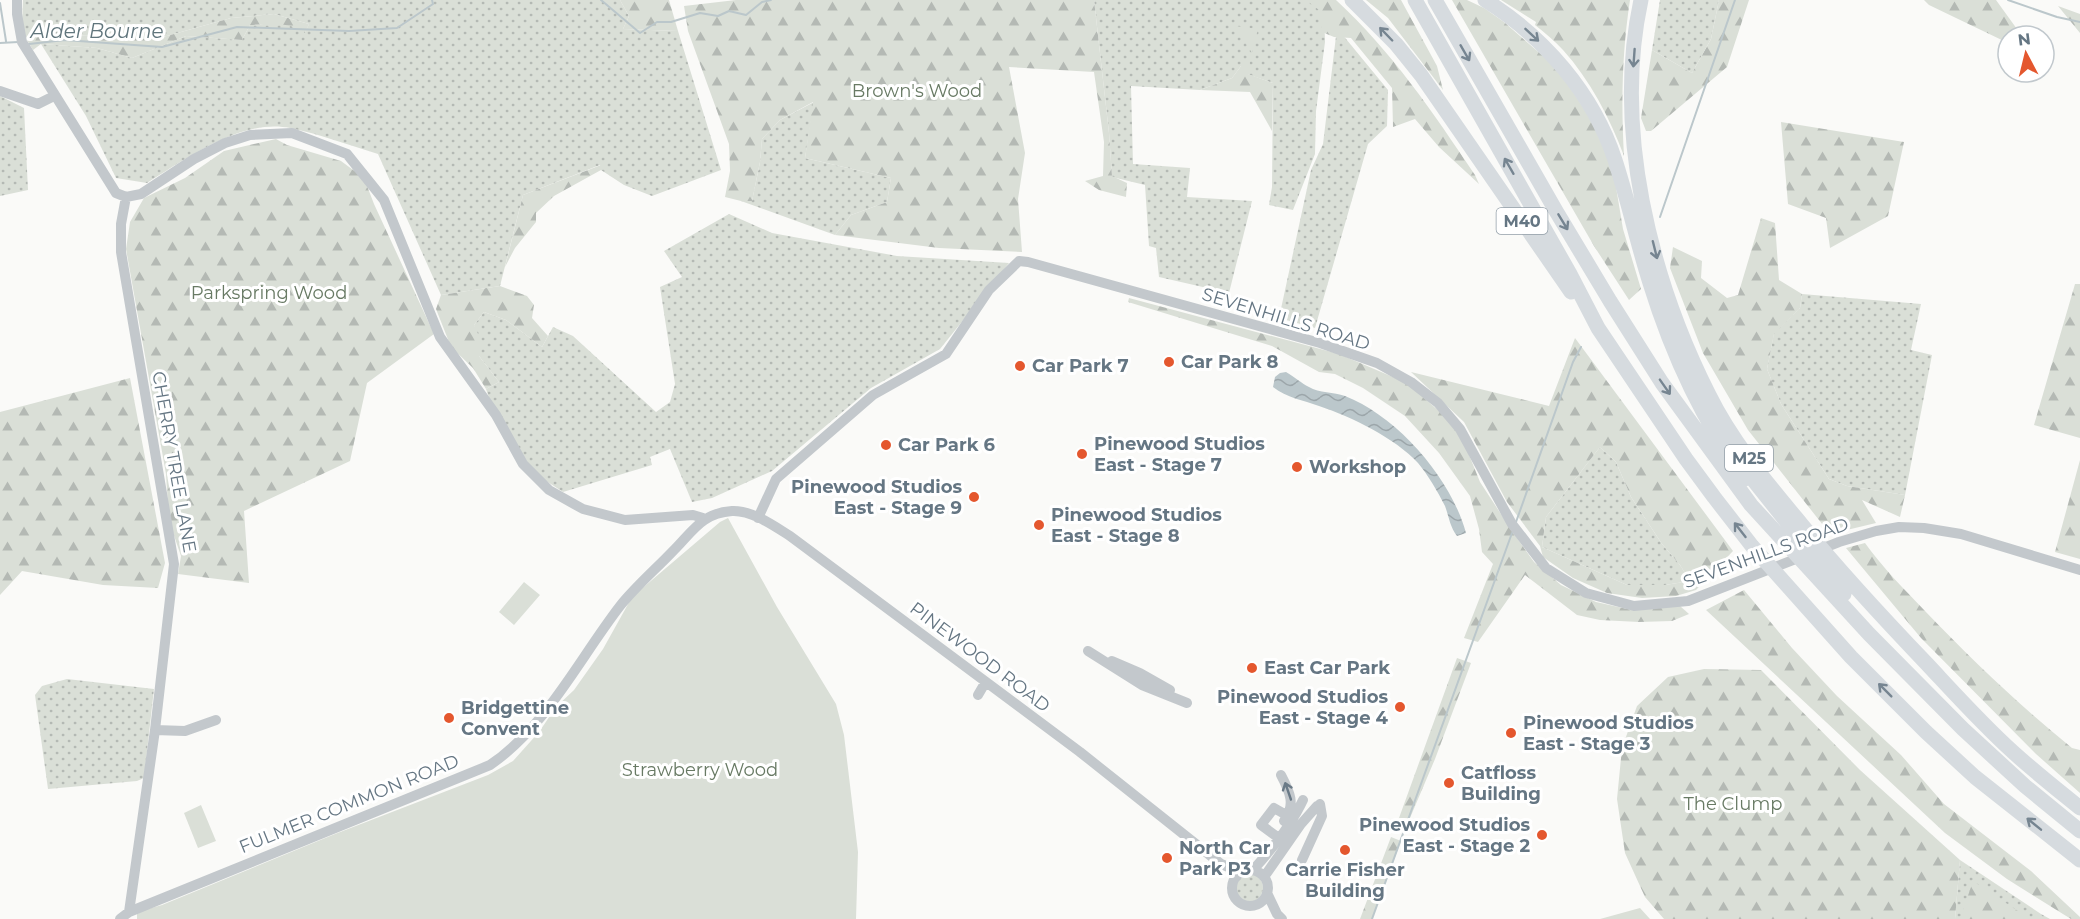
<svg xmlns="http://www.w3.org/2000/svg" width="2080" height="919" font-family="Montserrat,sans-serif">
  <defs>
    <pattern id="grass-dots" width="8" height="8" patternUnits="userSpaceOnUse" patternTransform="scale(1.5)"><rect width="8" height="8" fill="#dadfd7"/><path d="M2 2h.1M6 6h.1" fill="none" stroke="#b4b9b4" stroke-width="1.8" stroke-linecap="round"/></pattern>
    <pattern id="forest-firs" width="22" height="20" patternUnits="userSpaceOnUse" patternTransform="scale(1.5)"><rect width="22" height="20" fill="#dadfd7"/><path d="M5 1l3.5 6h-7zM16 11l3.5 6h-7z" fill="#b4b9b4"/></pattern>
    <pattern id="water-waves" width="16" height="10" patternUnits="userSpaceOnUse" patternTransform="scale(1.5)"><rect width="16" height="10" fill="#bbc7cb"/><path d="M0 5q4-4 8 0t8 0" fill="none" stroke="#9ca6aa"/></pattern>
  </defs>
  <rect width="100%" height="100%" fill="#fafaf8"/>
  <path fill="url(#grass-dots)" d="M23,0H620L629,16L623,29L678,31L721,170L652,196L624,185L601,170L600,165L523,195L500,286L441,295L378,154C349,145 319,134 290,128C242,118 186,159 147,183L116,178L86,116L41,44L97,48L132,58L186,36L242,40L250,25C269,24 289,21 305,32L309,24L274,14L231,18L156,39L70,35L25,37L22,23Z
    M1094,0H1315L1324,5L1325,42L1316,111L1315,154L1293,210L1269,205L1272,187L1273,83L1247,74L1241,66L1232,78L1200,90L1131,86L1133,164L1190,168L1187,197L1252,201L1229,293L1159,277L1156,248L1149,246L1145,185L1112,177L1109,133Z
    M1660,0H1719L1711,39L1692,73L1652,50Z
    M1337,28L1388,90L1387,126L1368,144L1315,328L1279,318L1311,170L1323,144Z
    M0,96L24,108L28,190L0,196Z
    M814,102L805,158L891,178L887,202L851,215L835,235L741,201H752L760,162L762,139L780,120Z
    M729,214L772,233L897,256L1009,263L940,349L871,388L772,471L712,498L692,502L670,449L650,457L652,465L563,492L534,473L492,406L486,389L499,382L479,356L474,325L484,312L506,320L542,347L553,327L573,336L656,412L670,402L675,384L660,287L682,277L664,251Z
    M1802,294L1921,304L1911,350L1932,355L1905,495L1847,486L1829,479L1781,404L1767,369L1774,333L1800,308Z
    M1600,447L1616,462L1631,497L1662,544L1680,565L1690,581L1665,585H1627L1542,547L1546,517Z
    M67,679L154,689L144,778L137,781L48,789L35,695L42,686Z
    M1960,860L2041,914L2050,919H1955Z
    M1235 888a14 14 0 1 1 28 0a14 14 0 1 1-28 0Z"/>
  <path fill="url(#forest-firs)" fill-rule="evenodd" d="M620,0H669L678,31L623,29L629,16Z
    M736,0H1094L1109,133L1112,176L1127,183L1126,197L1099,190L1085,181L1103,176L1104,142L1094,72L1009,67L1025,153L1018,199L1022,252L939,248L835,235L851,215L887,202L891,178L805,158L813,102L780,120L762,139L760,162L752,201H741L725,197L730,171L729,144L688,31L684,6Z
    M1306,0H1336C1393,53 1432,111 1475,175L1479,184L1439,147L1415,119L1393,127L1392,88L1351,38L1334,37L1322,32L1319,10Z
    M1366,0H1401L1437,66L1443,90L1388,18Z
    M1452,0H1467L1484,8L1504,22L1558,69L1590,118L1603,144L1614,175L1623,229L1641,289L1629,300L1594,246Z
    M1501,0H1630C1622,52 1621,103 1624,156C1610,118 1590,80 1563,50C1555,41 1545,33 1535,25L1536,22Z
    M1719,0H1749L1727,67L1651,131H1646L1641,118L1652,50L1692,73L1711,39Z
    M1924,0H1996L2022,36H2008V43L1929,5Z
    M2058,6L2080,14V33Z
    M274,14L309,24L305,33C289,21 270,24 250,25L242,40L186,36L132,58L97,48L41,44L33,50L25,37L70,35L156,39L231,18Z
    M1235,26L1258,29L1252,53Z
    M1250,62L1248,74L1273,83L1272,131L1250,92L1200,90L1232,78L1241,66Z
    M1781,122L1904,142L1888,216L1830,248L1826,218L1788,204Z
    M276,139L287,145L341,161L364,178L374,204L434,334L367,383L350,461L244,511L249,583L178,574L181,556L169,521L166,474L126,249L130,222L144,198L185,178L224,151Z
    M601,165V170L554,196L536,213V222L515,248L505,267L523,195Z
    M1761,218L1775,223L1779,280L1802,294L1800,308L1774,334L1767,369L1781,404L1829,479L1847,486L1905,495L1900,517L1862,500L1876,523L1830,534L1748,430L1703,353L1670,268L1673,247L1702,261L1701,278L1727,298L1738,295Z
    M2075,284H2080V438L2034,425Z
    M500,286L527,296L534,305L532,318L548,336L542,347L506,320L484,312L474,325L483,345L479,356L499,382L486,389L473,368L451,347L436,309L441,295Z
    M1129,298L1339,354L1407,383L1440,412L1461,435L1480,482L1514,534L1534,562L1561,585L1596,602L1632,610L1680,606L1689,614L1672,621L1639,622L1600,620L1577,615L1525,575L1478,642L1464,638L1493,564L1482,552L1479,529L1470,496L1439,453L1405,416L1363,388L1335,374L1319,372L1272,346L1128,302Z
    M1575,338L1733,551L1696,590L1676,596L1642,598L1607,593L1573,578L1543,557L1540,546L1507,502L1464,422L1411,372L1549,406ZM1600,447L1616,462L1631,497L1662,544L1680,565L1690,581L1665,585H1627L1542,547L1546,517Z
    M130,378L165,563L158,588L103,585L22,571L0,595V412Z
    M2080,460V559L2055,552Z
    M1865,543C1883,568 1904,589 1925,611C1972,660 2020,706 2072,748L2080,750V793L2036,754L1921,638L1846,548Z
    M1744,590L1792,648L1837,696L1901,755L1944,804L2031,871L2080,917V919H2071L2007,879L1945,833L1706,610Z
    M1457,658L1471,663L1435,759L1410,818H1399Z
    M1704,669L1761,670L1860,770L1960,860L1955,919H1664L1645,897L1625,853L1617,799L1622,748L1637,706L1668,677Z
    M1391,837L1401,841L1372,919H1360Z
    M1973,881L2030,919H1960Z"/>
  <path fill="#dadfd7" d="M728,518L777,607L836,704L844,735L858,852L856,919H137V914L144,910L162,905L335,834L488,775L513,761L539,732L556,707L574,690L603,649L632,597L720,522Z
    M524,582L540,595L514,625L499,612Z
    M201,805L216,841L198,848L184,813Z
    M1640,908L1650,919H1600Z"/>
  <path fill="url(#water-waves)" d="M1286,372C1295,377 1301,383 1309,387C1319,393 1334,392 1345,396C1398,417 1451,478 1466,533L1457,536C1450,527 1449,517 1445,506C1438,492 1428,475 1418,463C1395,438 1352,417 1319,406C1303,400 1287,398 1273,387L1275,377L1280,373Z"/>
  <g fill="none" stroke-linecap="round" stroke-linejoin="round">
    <path stroke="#bbc7cb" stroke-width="2" d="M601,0L640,33L657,22H671L700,13L718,16L729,11L746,15L762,2L771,0
      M2008,0L2057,17L2080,22
      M0,3L6,41
      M0,43L18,42
      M29,44L65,40L162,47L237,27L349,31L397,28L433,4L432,0
      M1660,217L1735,0
      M1516,522L1573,362L1581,347
      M1372,919L1512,533"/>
    <path stroke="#c3c8cc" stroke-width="10" d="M17,0V14L22,42L116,193L126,197L141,194L194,159L225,143L250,135L292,133L347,154L384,200L440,337L496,415L523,464L549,490L583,509L625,520L693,515L703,518
      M0,91L38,104L54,96
      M126,197L121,224V252L174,564L155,730L129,912
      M758,518L776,479L873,395L946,354L989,290L1019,261L1028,262L1320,343L1377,363L1411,382L1438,403L1460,429L1512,524L1546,568L1586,593L1634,606L1688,601L1839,542L1876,531L1899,527L1924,528L1961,534L2080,570
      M1088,651L1142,685L1187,703
      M1112,661L1140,673L1170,690
      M978,695L985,683
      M155,730L185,731L216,720
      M1281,775C1290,792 1296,805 1284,821
      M1276,836L1261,825L1274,808L1288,816
      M1302,860L1322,816L1320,804
      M1253,870C1272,849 1291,826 1303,800
      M1232 888a18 18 0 1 1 36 0a18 18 0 1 1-36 0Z
      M1264,877L1301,824L1317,806
      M1267,893L1277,914L1282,919
      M120,919L129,912L490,765C546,727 579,659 620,606C636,586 656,569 674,550C693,531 702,513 732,511C752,510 774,526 790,536L1080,752L1221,864L1241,872"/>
    <path stroke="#d6dbdf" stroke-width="15" d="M1352,0L1396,44L1421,75L1571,292
      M1415,0L1570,274L1598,328L1686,459L1714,497L1752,546L1851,657L1926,732L1975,777L2080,860
      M1435,0L1556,211L1610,301L1662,383L1751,505L1869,634L1963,729L2025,786L2080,831
      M1485,0C1544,37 1593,93 1615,160C1628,200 1637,242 1650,283C1671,351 1703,421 1745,479
      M1641,0C1613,129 1650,278 1709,395C1732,442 1768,484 1802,525C1842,574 1884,619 1928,665C1956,695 1983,725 2013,752C2035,772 2058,790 2080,808
      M1743,467L1844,594"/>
  </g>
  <defs><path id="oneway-shaft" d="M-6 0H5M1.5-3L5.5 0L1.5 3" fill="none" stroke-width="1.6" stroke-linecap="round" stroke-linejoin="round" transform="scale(1.5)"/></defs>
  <g stroke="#768591">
    <use href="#oneway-shaft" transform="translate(1386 34) rotate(-134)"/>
    <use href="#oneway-shaft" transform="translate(1532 35) rotate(43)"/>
    <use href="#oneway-shaft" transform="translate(1465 53) rotate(60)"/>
    <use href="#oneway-shaft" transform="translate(1634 58) rotate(94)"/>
    <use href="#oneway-shaft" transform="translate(1509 166) rotate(-120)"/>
    <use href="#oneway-shaft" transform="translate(1563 222) rotate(59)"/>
    <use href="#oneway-shaft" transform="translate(1655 250) rotate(76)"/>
    <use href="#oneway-shaft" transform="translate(1665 387) rotate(55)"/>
    <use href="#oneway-shaft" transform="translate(1740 530) rotate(-128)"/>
    <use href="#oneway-shaft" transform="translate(1885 690) rotate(-135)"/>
    <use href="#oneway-shaft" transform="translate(2034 824) rotate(-141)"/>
  </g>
  <use stroke="#6a7a87" href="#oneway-shaft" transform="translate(1288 791) rotate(-109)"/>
  <g fill="#e4572e" stroke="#fff" stroke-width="2">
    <circle cx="1169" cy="362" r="6"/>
    <circle cx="1020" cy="366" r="6"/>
    <circle cx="886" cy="445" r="6"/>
    <circle cx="1082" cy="454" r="6"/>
    <circle cx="1297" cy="467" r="6"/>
    <circle cx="974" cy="497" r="6"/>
    <circle cx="1039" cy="525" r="6"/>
    <circle cx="1252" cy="668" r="6"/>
    <circle cx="1400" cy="707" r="6"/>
    <circle cx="449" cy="718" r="6"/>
    <circle cx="1511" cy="733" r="6"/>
    <circle cx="1449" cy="783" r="6"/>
    <circle cx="1542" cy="835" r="6"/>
    <circle cx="1345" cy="850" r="6"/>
    <circle cx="1167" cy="858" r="6"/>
  </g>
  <g text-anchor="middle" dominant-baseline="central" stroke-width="6" stroke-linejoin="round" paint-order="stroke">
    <g fill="#fff" stroke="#939fa8" stroke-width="1.5">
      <rect x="1496.5" y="208" width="51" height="26" rx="4.5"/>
      <rect x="1725" y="445" width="48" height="26" rx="4.5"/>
    </g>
    <g font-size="16" font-weight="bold" fill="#657683">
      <text x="1522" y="221">M40</text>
      <text x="1749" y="458">M25</text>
    </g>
    <g font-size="18" fill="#687a64" stroke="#fff">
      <text x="917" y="91">Brown's Wood</text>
      <text x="269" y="293">Parkspring Wood</text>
      <text x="700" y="770">Strawberry Wood</text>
      <text x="1733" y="804">The Clump</text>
    </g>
    <g font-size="18" fill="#657683" stroke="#fff">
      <text transform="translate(1286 319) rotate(17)">SEVENHILLS ROAD</text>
      <text transform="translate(174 462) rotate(80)">CHERRY TREE LANE</text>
      <text transform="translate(1766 553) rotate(-20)">SEVENHILLS ROAD</text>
      <text transform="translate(980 657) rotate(37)">PINEWOOD ROAD</text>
      <text transform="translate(349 804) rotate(-22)">FULMER COMMON ROAD</text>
    </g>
    <g font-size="18" font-weight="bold" fill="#657683" stroke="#fff" text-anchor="start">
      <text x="1181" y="362">Car Park 8</text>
      <text x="1032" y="366">Car Park 7</text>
      <text x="1094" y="444">Pinewood Studios<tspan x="1094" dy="21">East - Stage 7</tspan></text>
      <text x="898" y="445">Car Park 6</text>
      <text x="1309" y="467">Workshop</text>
      <text x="962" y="487" text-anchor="end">Pinewood Studios<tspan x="962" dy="21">East - Stage 9</tspan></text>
      <text x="1051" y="515">Pinewood Studios<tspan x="1051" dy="21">East - Stage 8</tspan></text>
      <text x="1264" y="668">East Car Park</text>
      <text x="1388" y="697" text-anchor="end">Pinewood Studios<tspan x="1388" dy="21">East - Stage 4</tspan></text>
      <text x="461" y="708">Bridgettine<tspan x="461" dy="21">Convent</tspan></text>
      <text x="1523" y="723">Pinewood Studios<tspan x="1523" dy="21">East - Stage 3</tspan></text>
      <text x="1461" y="773">Catfloss<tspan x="1461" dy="21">Building</tspan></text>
      <text x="1530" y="825" text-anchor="end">Pinewood Studios<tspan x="1530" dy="21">East - Stage 2</tspan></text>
      <text x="1179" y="848">North Car<tspan x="1179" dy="21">Park P3</tspan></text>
      <text x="1345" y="870" text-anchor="middle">Carrie Fisher<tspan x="1345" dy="21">Building</tspan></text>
    </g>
    <g font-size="20" font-style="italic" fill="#60757c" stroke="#fff">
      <text x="97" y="31">Alder Bourne</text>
    </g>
  </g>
  <g transform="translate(2026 54) rotate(353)"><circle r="28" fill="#ffffff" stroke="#c1c8cd" stroke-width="1.5"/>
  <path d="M0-4.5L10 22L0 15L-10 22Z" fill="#e4572e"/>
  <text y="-9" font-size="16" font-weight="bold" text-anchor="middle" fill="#657683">N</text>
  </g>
</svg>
